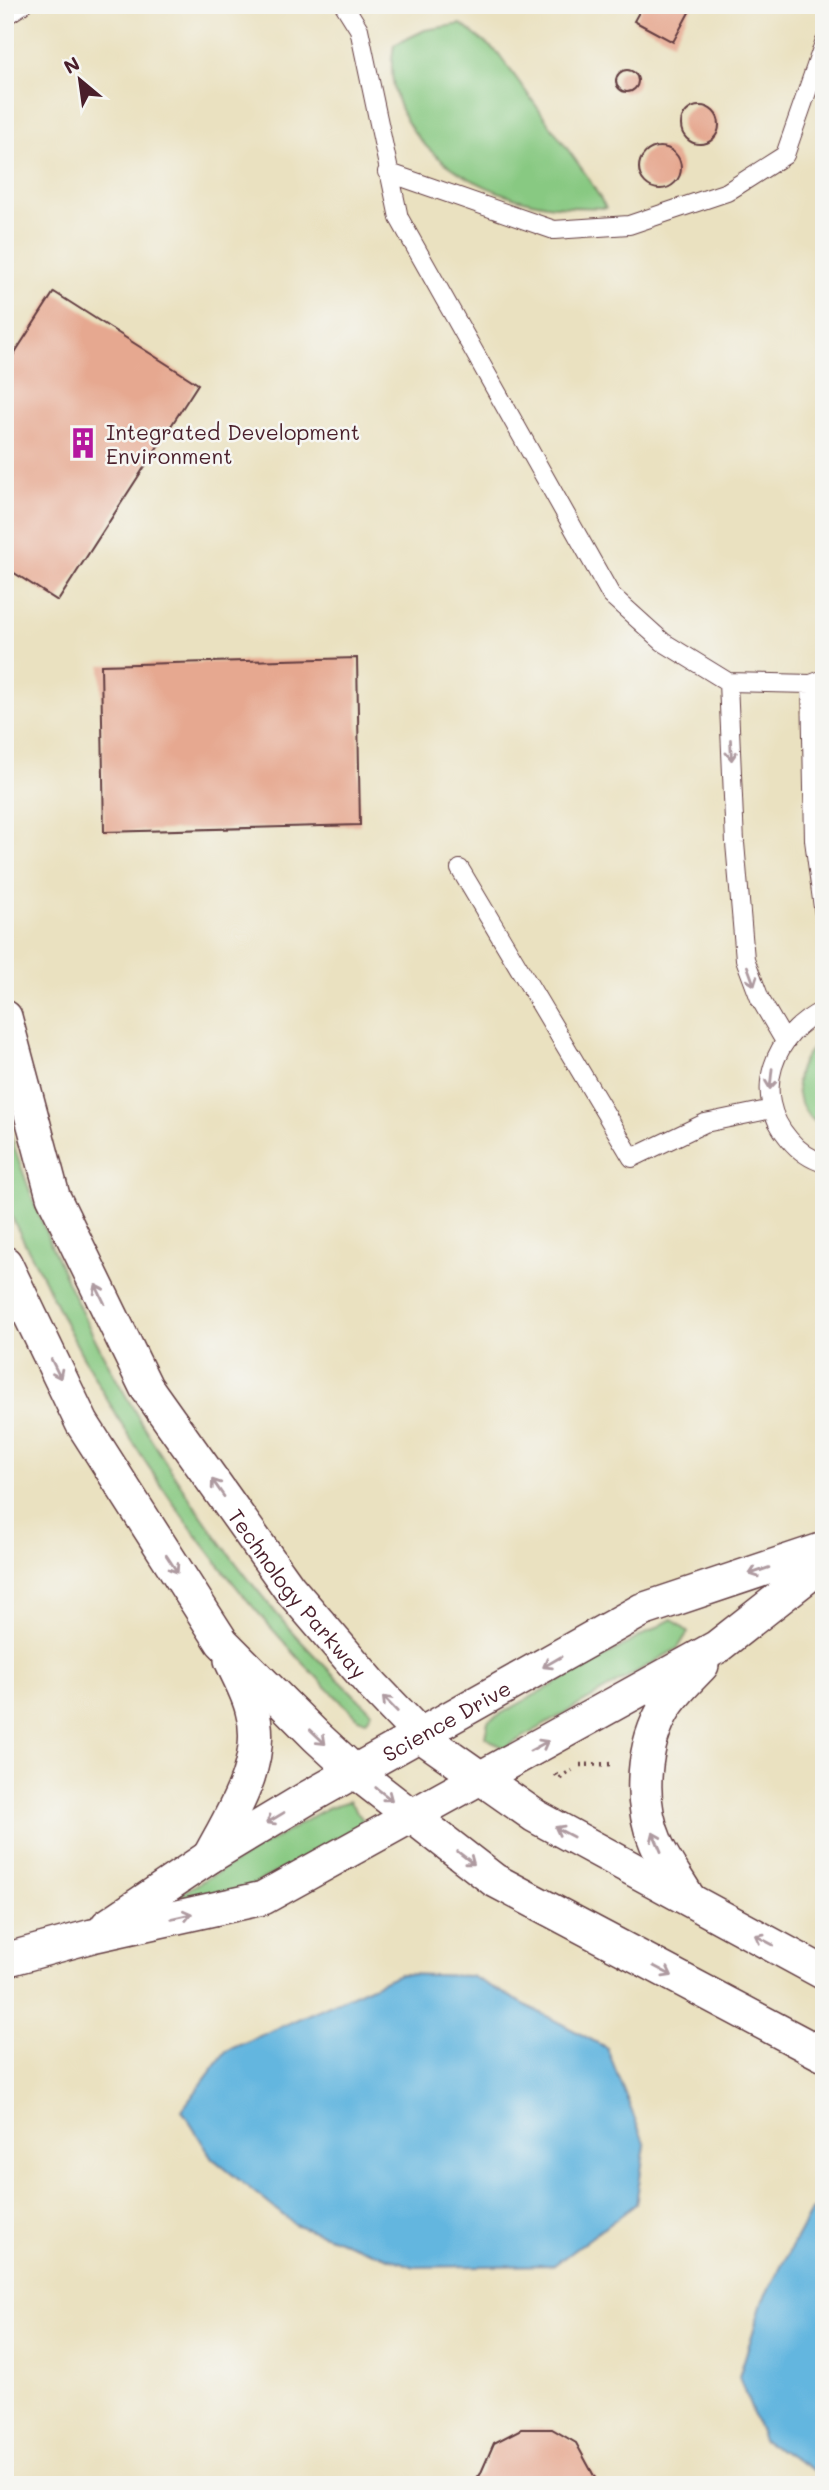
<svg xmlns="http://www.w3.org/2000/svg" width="829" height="2490" font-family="Mali,sans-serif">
  <rect width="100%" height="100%" fill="#f6f6f2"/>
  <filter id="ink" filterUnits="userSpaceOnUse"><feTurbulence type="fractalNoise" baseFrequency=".0143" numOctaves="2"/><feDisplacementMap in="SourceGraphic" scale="14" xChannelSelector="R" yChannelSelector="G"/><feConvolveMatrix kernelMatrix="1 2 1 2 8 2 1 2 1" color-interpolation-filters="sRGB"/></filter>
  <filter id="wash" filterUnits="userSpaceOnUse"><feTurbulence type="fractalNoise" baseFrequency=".00686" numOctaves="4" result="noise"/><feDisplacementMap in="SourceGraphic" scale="28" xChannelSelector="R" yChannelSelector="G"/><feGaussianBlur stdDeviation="1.57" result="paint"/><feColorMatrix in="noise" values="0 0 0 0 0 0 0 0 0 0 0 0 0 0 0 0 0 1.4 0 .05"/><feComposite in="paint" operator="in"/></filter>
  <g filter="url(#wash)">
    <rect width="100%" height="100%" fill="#eae1c0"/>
    <path fill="#88c982" stroke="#697456" stroke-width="2" d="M461,24L498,53L587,176L606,208C586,207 566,208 547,205C467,192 377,135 394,45L425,30Z
      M824,1038V1128C786,1106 790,1061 824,1038Z
      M5,1118C59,1295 157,1471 276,1613C305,1648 339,1680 372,1712L366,1721L358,1718C227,1594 124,1447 46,1284C36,1262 10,1220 5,1198C0,1174 5,1143 5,1118Z
      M672,1619L688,1632L678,1648L504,1748L485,1737L488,1721Z
      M349,1801L363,1820L353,1833L242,1890L178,1907L174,1898L327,1808Z"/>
    <path fill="#64b6df" stroke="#576a85" stroke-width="2" d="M399,1974L471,1976L607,2048L645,2145L636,2204L554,2265L414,2267L294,2224L212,2158L182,2110L226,2051Z
      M812,2209L824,2216L822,2475L763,2440L739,2377L763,2300Z"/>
    <g id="blocks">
      <path fill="#e6a890" d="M643,5H693L673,42L634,21Z
        M616 81a11 11 0 1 1 22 0a11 11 0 1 1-22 0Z
        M681 125a19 19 0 1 1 38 0a19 19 0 1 1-38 0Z
        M639 168a21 21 0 1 1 42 0a21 21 0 1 1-42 0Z
        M54,292L198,384L58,601L5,567V368Z
        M357,658L360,825L104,832L101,665Z
        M521,2429H552L576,2443L599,2485H463L480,2475L494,2443Z"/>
    </g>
  </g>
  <g filter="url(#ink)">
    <use href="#blocks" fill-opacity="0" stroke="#623c41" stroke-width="2"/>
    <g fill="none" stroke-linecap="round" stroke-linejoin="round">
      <defs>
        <path id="service" d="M344,5L359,29L399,218L611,595L663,642L728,682L811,684L824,679
          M5,16L22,5
          M387,172L554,230L629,225L727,192L785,155L824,43
          M728,682L735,843L745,959L760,999L784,1040
          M811,684L814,840L824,915
          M460,869L632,1158L705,1123L772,1109
          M824,1010C774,1033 750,1094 789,1139C798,1150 810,1159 824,1163"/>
        <g id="minor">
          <path id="s1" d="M5,1017L53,1196L146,1387L289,1588L373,1686L421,1736L535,1816L824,1973"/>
          <path d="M5,1263L82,1423L222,1642L317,1737L355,1772L494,1880L824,2055"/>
          <path d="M209,1857C232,1814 267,1761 252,1710C248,1693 238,1676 231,1660"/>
          <path d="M689,1899C679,1881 664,1862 656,1843C638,1802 642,1744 666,1706C675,1692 690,1678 702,1665"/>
          <path id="s2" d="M107,1926L209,1857L309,1797L642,1610L824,1549"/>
          <path d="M5,1960L92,1936L263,1898L717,1647L824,1563"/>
        </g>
      </defs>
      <use href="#service" stroke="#623c41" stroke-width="20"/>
      <use href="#minor" stroke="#623c41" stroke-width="36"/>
      <path stroke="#623c41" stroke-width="4.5" stroke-dasharray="2 5" stroke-linecap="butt" d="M580,1765L613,1764
        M556,1774L559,1779L572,1770"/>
      <use href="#service" stroke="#fff" stroke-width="18"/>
      <use href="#minor" stroke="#fff" stroke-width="33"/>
    </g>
    <defs><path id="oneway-shaft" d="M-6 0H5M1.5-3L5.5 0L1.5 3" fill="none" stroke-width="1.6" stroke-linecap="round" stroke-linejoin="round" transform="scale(1.75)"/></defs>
    <g stroke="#ae9aa0">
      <use href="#oneway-shaft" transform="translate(731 750) rotate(87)"/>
      <use href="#oneway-shaft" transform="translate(751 976) rotate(70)"/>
      <use href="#oneway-shaft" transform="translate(771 1079) rotate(96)"/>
      <use href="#oneway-shaft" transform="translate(100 1294) rotate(-116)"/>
      <use href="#oneway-shaft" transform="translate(56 1369) rotate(64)"/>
      <use href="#oneway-shaft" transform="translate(218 1488) rotate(-125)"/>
      <use href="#oneway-shaft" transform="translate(172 1564) rotate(57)"/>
      <use href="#oneway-shaft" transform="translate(759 1571) rotate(161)"/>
      <use href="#oneway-shaft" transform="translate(552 1662) rotate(150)"/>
      <use href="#oneway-shaft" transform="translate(390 1704) rotate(-134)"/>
      <use href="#oneway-shaft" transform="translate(318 1737) rotate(44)"/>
      <use href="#oneway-shaft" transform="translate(539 1746) rotate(-29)"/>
      <use href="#oneway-shaft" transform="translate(384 1794) rotate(38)"/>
      <use href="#oneway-shaft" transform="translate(275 1818) rotate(149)"/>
      <use href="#oneway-shaft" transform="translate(564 1832) rotate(-152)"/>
      <use href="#oneway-shaft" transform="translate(657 1842) rotate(-113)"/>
      <use href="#oneway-shaft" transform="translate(466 1858) rotate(38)"/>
      <use href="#oneway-shaft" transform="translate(182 1916) rotate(-13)"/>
      <use href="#oneway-shaft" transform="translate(764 1940) rotate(-152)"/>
      <use href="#oneway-shaft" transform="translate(663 1971) rotate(28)"/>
    </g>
  </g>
  <defs>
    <symbol id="building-bare" viewBox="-9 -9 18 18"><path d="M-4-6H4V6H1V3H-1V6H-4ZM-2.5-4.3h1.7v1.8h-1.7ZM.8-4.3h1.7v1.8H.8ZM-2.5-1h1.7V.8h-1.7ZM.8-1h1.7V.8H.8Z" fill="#b5179e" stroke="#f6f6f2" stroke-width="2.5" paint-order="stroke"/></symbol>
  </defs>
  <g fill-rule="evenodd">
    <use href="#building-bare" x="61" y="421" width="44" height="44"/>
  </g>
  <g text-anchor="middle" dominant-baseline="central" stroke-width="5" stroke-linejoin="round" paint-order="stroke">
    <g font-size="21" fill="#4a1f2b" stroke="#f6f6f2" text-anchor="start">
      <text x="106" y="431">Integrated Development<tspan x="106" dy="24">Environment</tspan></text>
    </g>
    <g font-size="21" fill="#4a1f2b" stroke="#f6f6f2">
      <text stroke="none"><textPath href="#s1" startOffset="654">Technology Parkway</textPath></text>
      <text stroke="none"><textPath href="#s2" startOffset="397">Science Drive</textPath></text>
    </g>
  </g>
  <rect width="829" height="2490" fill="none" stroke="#f6f6f2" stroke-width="28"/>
  <g transform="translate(80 80) rotate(331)" stroke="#f6f6f2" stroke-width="5" paint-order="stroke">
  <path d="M0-5L12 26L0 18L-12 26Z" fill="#4a1f2b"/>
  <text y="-10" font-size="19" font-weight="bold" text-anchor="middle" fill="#4a1f2b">N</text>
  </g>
</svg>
